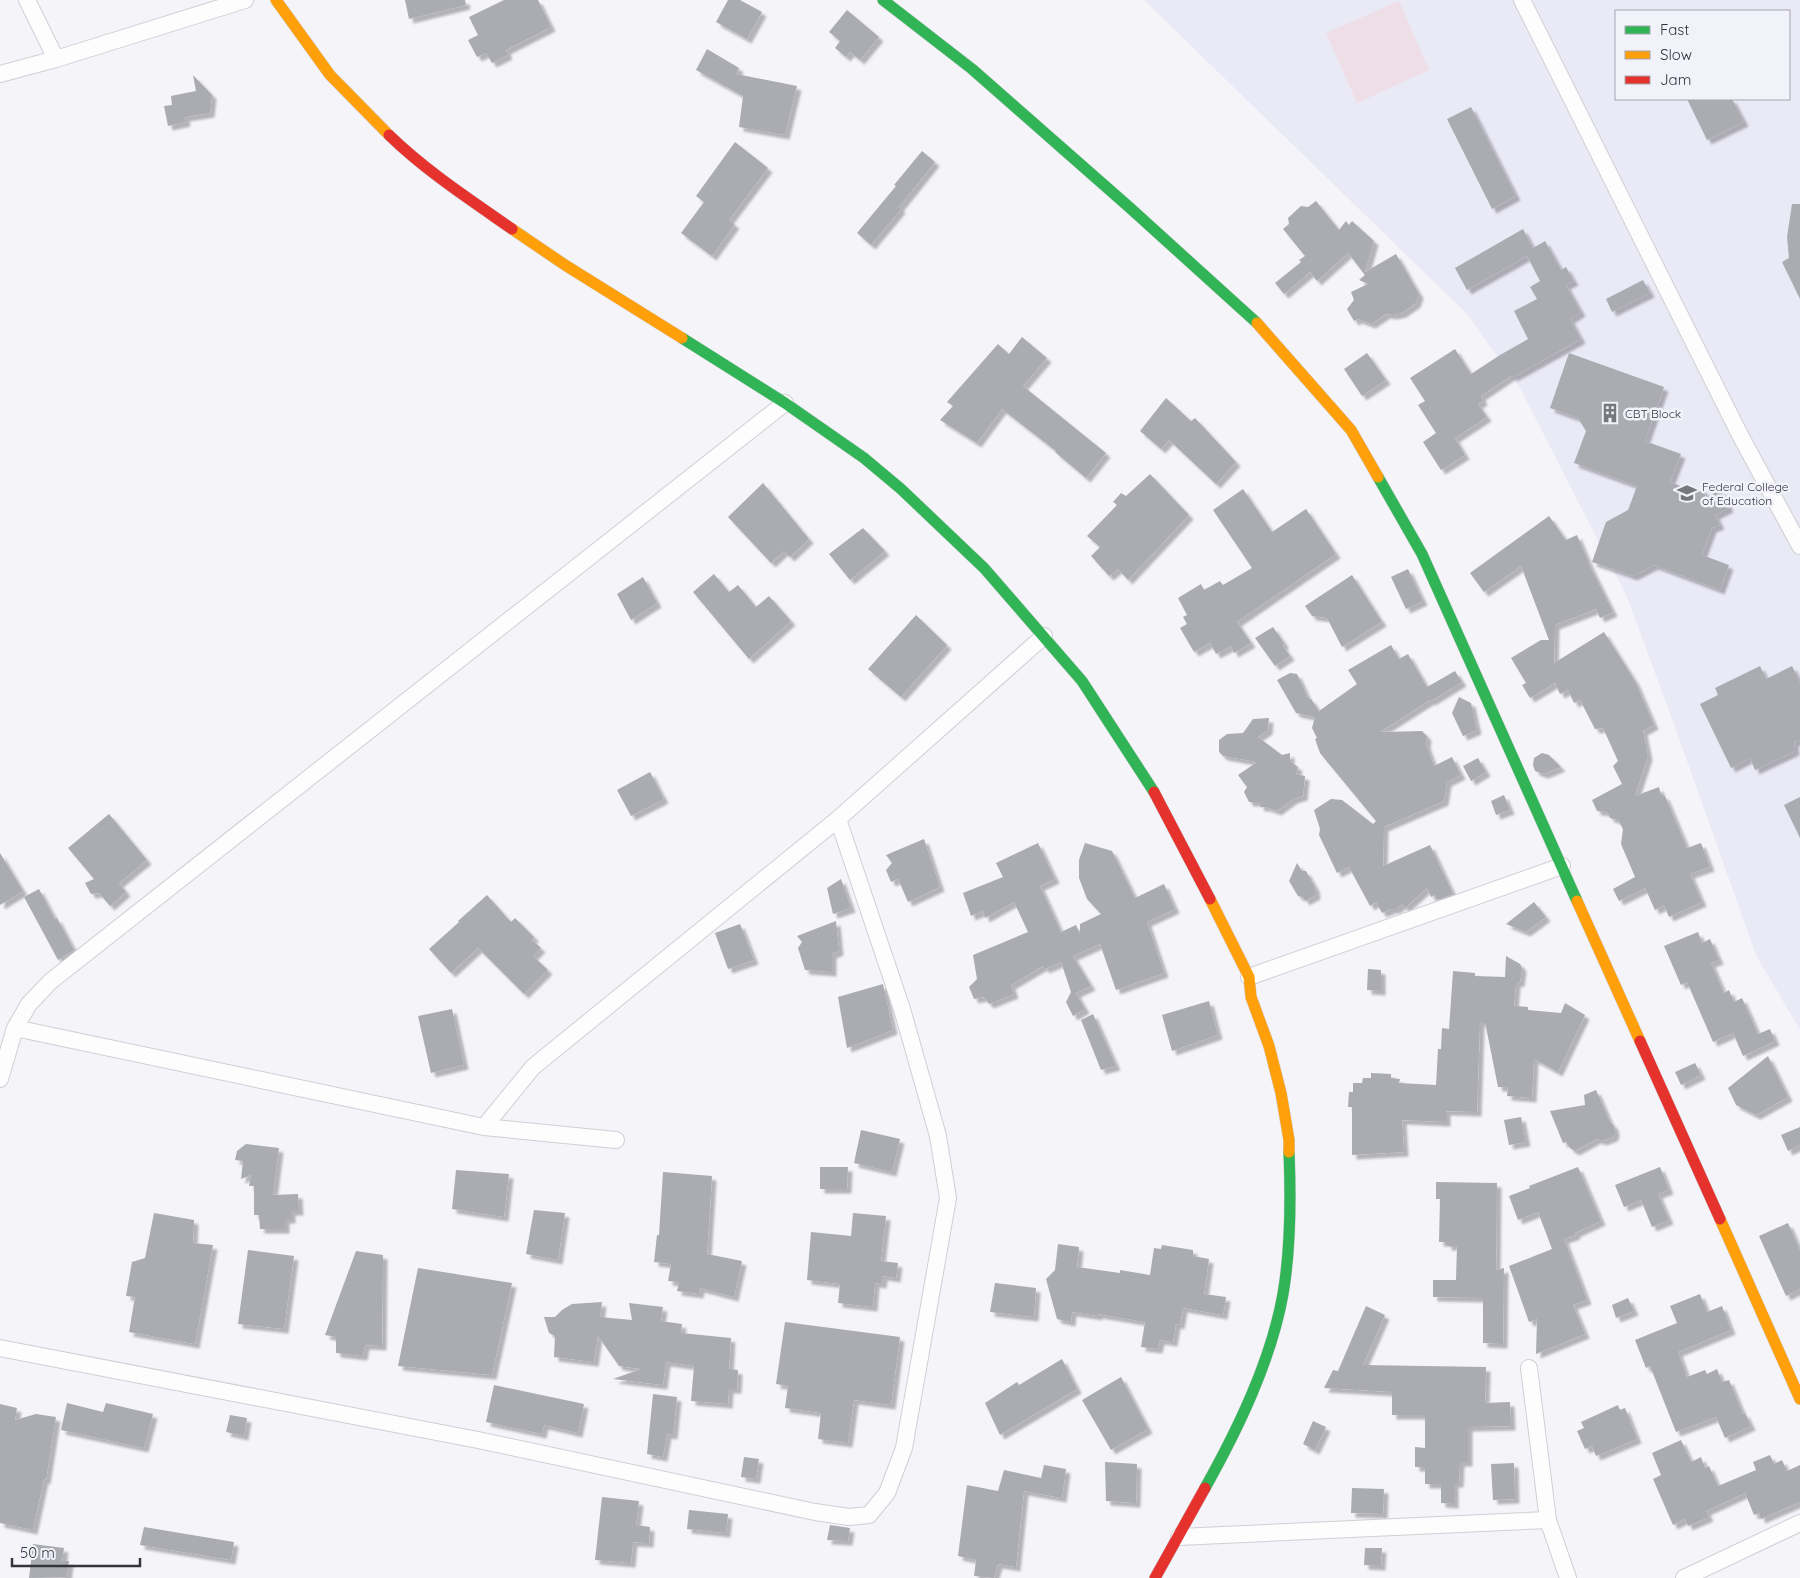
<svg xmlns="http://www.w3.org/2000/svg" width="1800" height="1578" font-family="Quicksand,sans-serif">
  <defs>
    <filter id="shadow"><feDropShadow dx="4.5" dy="4.5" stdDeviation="1" flood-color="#0004"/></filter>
  </defs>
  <rect width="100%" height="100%" fill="#f4f4f9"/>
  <path fill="#eae9f6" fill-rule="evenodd" d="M1144,0H1800V1030L1756,955L1675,727L1627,597L1521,390L1467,314ZM1616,11H1789V99H1616Z"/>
  <path fill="#eedfe7" d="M1399,1L1429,70L1357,103L1326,33Z"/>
  <path fill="#aaacb2" filter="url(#shadow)" d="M405,0H465L466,5L409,19Z
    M504,0H538L551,27L506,50L508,55L492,63L486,53L477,57L468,40L478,35L469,17Z
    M728,0H740L762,12L747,39L716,22Z
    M847,10L879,37L860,60L850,52L846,57L835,48L840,41L829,32Z
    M707,49L739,68L736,74L797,86L785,135L739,127L743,96L696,70Z
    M193,75L212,95L210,113L185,117L186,122L168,126L164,106L172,105L171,96L196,91Z
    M1687,99H1732L1744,122L1707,140Z
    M1471,107L1516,196L1492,209L1447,119Z
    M735,142L768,168L729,220L735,224L712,256L681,233L704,202L696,196Z
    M922,151L935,162L899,207L901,209L871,245L857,233L896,186L894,185Z
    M1316,201L1339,230L1346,221L1349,225L1352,221L1374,241L1365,272L1396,254L1419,294L1416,303L1402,313L1393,315L1386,314L1371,324L1358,319L1354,321L1347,309L1354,300L1351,292L1368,284L1359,280L1365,275L1348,253L1317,281L1310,272L1284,294L1275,283L1301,262L1299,260L1305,256L1283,229L1289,224L1288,218L1301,206L1308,207Z
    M1792,204H1800V299L1782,262L1789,258L1787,237Z
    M1523,229L1533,248L1545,241L1561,270L1566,267L1574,281L1566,285L1581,312L1570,319L1581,339L1513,377L1512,375L1481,396L1483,401L1478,404L1487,417L1455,438L1465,455L1441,470L1423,442L1436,433L1418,405L1425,401L1410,378L1455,349L1471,374L1500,355L1528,339L1514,311L1537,299L1530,287L1540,281L1527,256L1467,290L1455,268Z
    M1643,280L1650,293L1612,312L1606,299Z
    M1022,337L1047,358L1023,386L1106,453L1086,478L1055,452L1056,451L1002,409L977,443L940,420L953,406L947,402L998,344L1009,354Z
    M1367,353L1386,380L1362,396L1344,369Z
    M1569,353L1664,387L1645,441L1681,454L1670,482L1694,491L1702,488L1706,497L1721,490L1729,508L1715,515L1720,525L1712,528L1702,555L1729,565L1720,590L1654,565L1633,576L1592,562L1606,522L1628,510L1637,486L1574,463L1586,431L1578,418L1550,408Z
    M1166,398L1191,421L1195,418L1236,462L1216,484L1169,440L1161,449L1140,431Z
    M1150,474L1189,515L1128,580L1118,569L1109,576L1091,556L1100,547L1087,536L1117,505L1113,502L1121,493L1126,496Z
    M763,483L809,539L790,557L784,551L771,563L728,517Z
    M1243,489L1272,532L1306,509L1336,554L1237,622L1251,643L1234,653L1231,646L1216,654L1210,643L1194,652L1180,628L1187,624L1183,617L1187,615L1178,598L1201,584L1204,590L1220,581L1223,585L1252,568L1213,510Z
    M1549,516L1566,540L1577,535L1591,568L1613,612L1600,618L1596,609L1555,625L1554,663L1604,632L1635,681L1654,725L1643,731L1648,756L1635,796L1659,787L1661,795L1665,796L1687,848L1701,843L1710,867L1690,874L1702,902L1669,917L1664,905L1655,910L1645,888L1619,901L1613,889L1635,877L1621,844L1623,829L1618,820L1610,818L1607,812L1597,811L1592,800L1622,784L1613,766L1618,761L1603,728L1595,729L1580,700L1574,703L1568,690L1560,694L1555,683L1530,698L1522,685L1526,683L1511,658L1541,640H1549L1521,566L1484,592L1470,573Z
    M863,528L885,551L850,580L829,554Z
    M1408,569L1423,601L1406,609L1391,577Z
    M714,574L729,592L738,585L756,607L769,596L791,621L749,659L693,592Z
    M1352,575L1382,622L1342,647L1327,618L1312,616L1305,606Z
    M643,577L657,603L631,620L617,594Z
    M916,615L947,645L901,697L868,669Z
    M1273,627L1284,643L1283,646L1290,656L1275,666L1255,638Z
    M1391,645L1399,659L1408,654L1427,687L1455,671L1462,682L1431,701L1430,700L1380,732L1422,731L1427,736L1426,744L1434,766L1452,757L1461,775L1447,782L1444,801L1384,827L1383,866L1430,845L1453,894L1437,900L1435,895L1431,897L1427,888L1405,908L1402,904L1396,909H1391L1382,913L1376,902L1370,906L1349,867L1337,873L1319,835L1320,829L1314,810L1331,799L1342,800L1373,824L1376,821L1320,753L1315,739L1317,738L1312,728L1315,717L1296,713L1277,680L1290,673L1297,674L1308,698L1311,699L1319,711L1357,684L1348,670Z
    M1760,666L1766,679L1792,666L1800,682V740L1794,742L1795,751L1755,770L1750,758L1731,768L1700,704L1718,695L1715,688Z
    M1459,697L1471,703L1477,730L1463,736L1452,713Z
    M1269,718L1268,730L1258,737L1282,755L1290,753V761L1298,767L1296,774L1305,776L1303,796L1293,799L1277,811L1266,807H1260L1259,802H1249L1244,792L1247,787L1238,775L1257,762L1223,756L1219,752V740L1227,734L1243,733L1253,719Z
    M1542,753L1549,755L1561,767L1544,774L1535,771L1533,765L1534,758Z
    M1478,758L1486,772L1471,781L1463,766Z
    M650,772L664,799L631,816L617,790Z
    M1504,795L1510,810L1496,815L1491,801Z
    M1800,797V838L1784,805Z
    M109,814L147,860L119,883L126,892L110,906L99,893L91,894L85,883L94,879L68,848Z
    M924,839L940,887L908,902L898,879L891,882L886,870L892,863L886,855Z
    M1038,843L1055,879L1040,886L1061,932L1076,925L1080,934V924L1101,914L1087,899L1079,878V860L1085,843L1112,851L1135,898L1164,884L1175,909L1147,922L1164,973L1116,990L1100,944L1073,956L1091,986L1076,993L1085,1009L1073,1016L1066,1002L1071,992L1061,962L1045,969L1043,966L1011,985L1014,994L989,1004L984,997L974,999L969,987L977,979L973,955L1028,932L1014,902L985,918L983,911L971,916L963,893L1003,877L996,863Z
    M0,853L23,891L0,905Z
    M1297,863L1302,871H1306L1315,887L1316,895L1305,901L1303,897L1298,896L1289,881Z
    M841,879L851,908L833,914L827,888Z
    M39,889L55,919L57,918L74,950L58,960L24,897Z
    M487,895L511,922L515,918L534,937L532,940L541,948L533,956L548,970L524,994L478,948L451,973L429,949L459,922L458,921Z
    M1534,902L1546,917L1526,932L1506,924Z
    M836,921L839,951L832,954V972L805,970L798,948L802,942L797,936Z
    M740,924L754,960L728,969L715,933Z
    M1698,932L1702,943L1710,939L1719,960L1711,963L1724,993L1729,990L1734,1002L1742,998L1758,1034L1770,1029L1775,1041L1743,1056L1733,1033L1713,1042L1687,982L1681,985L1664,946Z
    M1506,956L1520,964L1522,968L1520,982L1516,983L1514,1006L1528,1007V1010L1561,1013L1565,1003L1585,1015L1558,1072L1534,1059L1532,1098L1507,1096L1508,1087H1498L1485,1022H1480L1477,1112L1446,1111V1122L1402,1120L1404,1152L1352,1155V1107H1348L1349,1092H1353V1083H1362L1363,1078H1371V1073L1391,1074V1078L1400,1079L1399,1083L1436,1085L1438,1049H1441L1442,1028L1449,1029L1453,971L1475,973V976L1505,977Z
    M1368,969L1381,970V991L1367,990Z
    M883,984L893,1030L847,1048L838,997Z
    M1209,1001L1218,1035L1172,1051L1162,1015Z
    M452,1009L464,1065L431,1073L418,1016Z
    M1093,1014L1116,1066L1101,1070L1081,1020Z
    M1768,1056L1788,1097L1756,1115L1736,1105L1728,1088Z
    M1695,1063L1701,1075L1681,1085L1675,1072Z
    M1596,1090L1609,1120L1614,1126L1615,1133L1613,1137L1602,1141L1597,1139L1575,1151L1570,1148L1566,1142L1563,1143L1550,1111L1585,1105L1584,1095Z
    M1521,1117L1526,1142L1509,1145L1504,1120Z
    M1800,1127V1145L1788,1151L1781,1135Z
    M861,1130L900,1139L892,1172L854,1163Z
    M246,1144L279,1148L273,1195L298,1194L299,1211H291V1219H285V1229H260L259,1215H254V1186H249L251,1175L241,1179L243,1161L235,1160L237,1151Z
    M820,1167H848L847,1189H820Z
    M1578,1167L1601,1221L1575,1233L1576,1235L1564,1239L1587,1300L1573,1305L1585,1334L1536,1354L1537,1319L1529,1322L1509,1266L1552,1249L1538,1212L1518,1220L1509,1196L1530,1188L1529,1186Z
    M1660,1167L1669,1190L1658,1194L1669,1220L1652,1227L1641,1200L1624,1207L1615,1185Z
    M456,1170L509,1174L504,1217L452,1209Z
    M663,1172L712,1176L707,1254L742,1261L734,1297L700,1288L699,1294L677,1291L679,1282L668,1281L671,1264L654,1262L657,1235H659Z
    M1436,1182L1497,1183L1496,1270L1504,1268L1503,1344L1483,1343V1298L1433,1297V1280H1456L1457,1246H1447V1242H1439L1440,1199H1436Z
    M534,1210L565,1213L558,1260L526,1254Z
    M154,1213L194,1220L193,1243L213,1245L195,1344L129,1332L135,1297L126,1296L132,1262L145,1258Z
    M853,1213L886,1216L881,1261L898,1263L896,1278L883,1276L882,1284L875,1283L873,1307L838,1303L840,1284L807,1280L811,1232L851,1236Z
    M1788,1223L1800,1250V1289L1786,1296L1759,1236Z
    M1058,1244L1079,1247L1077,1267L1120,1273V1270L1150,1275L1154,1248L1161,1249L1162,1245L1193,1250V1256L1209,1259L1204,1294L1226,1297L1223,1315L1183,1308L1180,1325L1176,1324L1173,1342L1160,1340L1158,1349L1141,1347L1145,1322L1098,1314V1316L1072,1312L1071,1322L1057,1319L1046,1279L1055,1270Z
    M248,1250L294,1256L284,1329L238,1324Z
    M356,1251L383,1255L382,1346L365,1345L363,1356L336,1353V1337L325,1335Z
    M418,1268L512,1283L492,1375L398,1366Z
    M995,1283L1036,1288L1034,1317L990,1312Z
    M1700,1294L1707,1312L1722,1306L1731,1330L1678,1352L1687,1377L1705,1370L1707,1374L1717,1369L1722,1382L1729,1380L1743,1414L1745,1413L1751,1426L1725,1438L1716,1417L1676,1432L1650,1366L1646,1368L1635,1340L1677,1323L1670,1306Z
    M1628,1298L1634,1311L1616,1318L1612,1305Z
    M602,1302L600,1317L632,1320L629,1303L663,1307L661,1321L682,1324L681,1333L731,1338L729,1369L738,1370L737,1389H729L728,1404L691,1401L694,1366L666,1362L663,1385L613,1379L641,1369L619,1366L598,1336L594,1362L554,1357L555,1336L549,1333L544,1317H555L562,1310L572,1304Z
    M1366,1306L1385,1315L1363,1365L1486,1367L1485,1403L1510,1402L1511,1426L1468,1427V1462H1460L1459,1483H1454V1504L1441,1503V1484H1425V1467H1415V1447L1425,1448V1415H1392V1392L1324,1388L1333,1370L1338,1371Z
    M785,1322L900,1337L891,1405L854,1400L848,1443L818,1439L821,1413L785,1408L788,1386L776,1384Z
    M1062,1359L1077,1389L1000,1435L985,1403L1017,1382L1019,1385Z
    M1121,1377L1148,1429L1111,1450L1082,1400Z
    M494,1385L584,1404L578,1433L544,1425L542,1434L486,1422Z
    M653,1394L677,1397L673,1435L667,1434L663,1457L647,1454Z
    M67,1403L103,1412L106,1403L153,1414L144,1448L61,1430Z
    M0,1404L17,1408L15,1420L36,1414L56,1417L46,1480L44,1479L33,1530L0,1523Z
    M1618,1405L1620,1410L1625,1408L1637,1439L1596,1456L1592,1446L1585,1449L1577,1431L1584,1428L1581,1422Z
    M230,1415L247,1418L244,1436L226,1432Z
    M1313,1421L1326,1427L1315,1450L1303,1444Z
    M1681,1440L1691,1462L1701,1457L1705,1468L1709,1466L1718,1486L1756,1470L1753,1462L1770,1455L1774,1464L1782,1460L1787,1471L1800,1465V1502L1761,1519L1759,1513L1754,1515L1745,1493L1706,1511L1709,1517L1688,1526L1685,1519L1673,1525L1653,1479L1661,1475L1652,1453Z
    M744,1457L759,1459L756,1479L741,1477Z
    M1105,1462L1137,1464L1136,1503L1106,1501Z
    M1514,1463L1515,1499L1493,1500L1491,1464Z
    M1044,1465L1066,1469L1062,1498L1024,1491L1016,1567L998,1564L994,1578L974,1576L976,1560L958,1556L967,1485L998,1491L1004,1470L1041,1478Z
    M1352,1488L1384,1489L1383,1514L1351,1513Z
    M602,1497L639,1501L636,1525L650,1527L649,1543L633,1542L631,1563L595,1560Z
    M689,1510L728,1514L726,1533L687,1529Z
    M830,1525L850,1528L848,1541L827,1540Z
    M144,1527L234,1542L231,1560L140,1545Z
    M33,1544L64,1548L62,1561H69L67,1577L29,1578Z
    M1365,1548H1382L1381,1566L1364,1565Z"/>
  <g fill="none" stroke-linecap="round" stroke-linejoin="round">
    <defs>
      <path id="street" d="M27,0L56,59
        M1522,0L1740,435L1800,546
        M0,74L56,59L245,0
        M1249,977L1562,866
        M15,1028L484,1127L616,1140
        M0,1079L15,1028L29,1004L51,981L785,403
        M484,1127L533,1067L838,819L1044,636
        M0,1348L478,1440L815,1512L849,1517L869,1515L887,1493L904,1448L948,1198L938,1136L902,1009L838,819
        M1529,1368L1548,1520L1568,1578
        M1179,1537L1548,1520
        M1684,1578L1800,1523"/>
      <path id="fast" d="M883,0L972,69L1129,207L1257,323
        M682,338L785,403L864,458L901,489L984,568L1082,681L1154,792
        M1378,477L1422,554L1577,901
        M1205,1488C1238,1429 1271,1361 1283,1294C1291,1247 1291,1200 1289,1152"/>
      <path id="slow" d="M276,0L330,75L389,135
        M512,229L565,265L682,338
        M1257,323L1351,430L1378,477
        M1210,899L1249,977L1251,997L1269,1046L1281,1093L1289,1140V1152
        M1577,901L1640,1041
        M1720,1219L1800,1399"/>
      <path id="jam" d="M389,135C426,171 469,199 512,229
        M1154,792L1210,899
        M1640,1041L1720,1219
        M1155,1578L1205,1488"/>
    </defs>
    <use href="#street" stroke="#cfcfd5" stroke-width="18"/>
    <use href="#fast" stroke="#cfcfd5" stroke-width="12"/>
    <use href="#slow" stroke="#cfcfd5" stroke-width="12"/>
    <use href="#jam" stroke="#cfcfd5" stroke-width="12"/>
    <use href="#street" stroke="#fdfdfe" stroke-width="16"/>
    <use href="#fast" stroke="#30b455" stroke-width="11"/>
    <use href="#slow" stroke="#ff9f0a" stroke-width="11"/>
    <use href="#jam" stroke="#e5322d" stroke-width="11"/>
  </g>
  <defs>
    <symbol id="building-bare" viewBox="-9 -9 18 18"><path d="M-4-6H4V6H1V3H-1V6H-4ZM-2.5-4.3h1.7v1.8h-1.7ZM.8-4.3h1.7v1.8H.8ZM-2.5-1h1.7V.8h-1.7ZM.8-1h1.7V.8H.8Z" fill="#77777f" stroke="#f2f2fb" stroke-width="2.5" paint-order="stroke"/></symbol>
    <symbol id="school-bare" viewBox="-9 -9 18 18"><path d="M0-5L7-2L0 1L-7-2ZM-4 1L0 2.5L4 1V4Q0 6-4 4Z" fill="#77777f" stroke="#f2f2fb" stroke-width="2.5" paint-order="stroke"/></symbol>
  </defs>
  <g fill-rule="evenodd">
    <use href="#building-bare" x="1596" y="399" width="28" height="28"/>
    <use href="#school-bare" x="1673" y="479" width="28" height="28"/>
  </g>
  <g text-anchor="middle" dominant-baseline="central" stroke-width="5" stroke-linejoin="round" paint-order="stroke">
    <g font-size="12" fill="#34343d" stroke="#f2f2fb" text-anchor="start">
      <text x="1625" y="413">CBT Block</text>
      <text x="1702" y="486">Federal College<tspan x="1702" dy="14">of Education</tspan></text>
    </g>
  </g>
  <rect x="1615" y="10" width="175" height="90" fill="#f2f2fb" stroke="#a6a6af"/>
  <rect x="1625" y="26" width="25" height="8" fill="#30b455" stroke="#a6a6af"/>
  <text x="1660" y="35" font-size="15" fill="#34343d">Fast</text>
  <rect x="1625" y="51" width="25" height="8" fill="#ff9f0a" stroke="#a6a6af"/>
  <text x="1660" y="60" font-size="15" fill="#34343d">Slow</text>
  <rect x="1625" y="76" width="25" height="8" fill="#e5322d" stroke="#a6a6af"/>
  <text x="1660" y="85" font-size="15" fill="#34343d">Jam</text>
  <path d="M12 1558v8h128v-8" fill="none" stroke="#34343d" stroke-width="2.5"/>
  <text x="20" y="1558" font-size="15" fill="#34343d" stroke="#f2f2fb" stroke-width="4" paint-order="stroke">50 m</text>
</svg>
